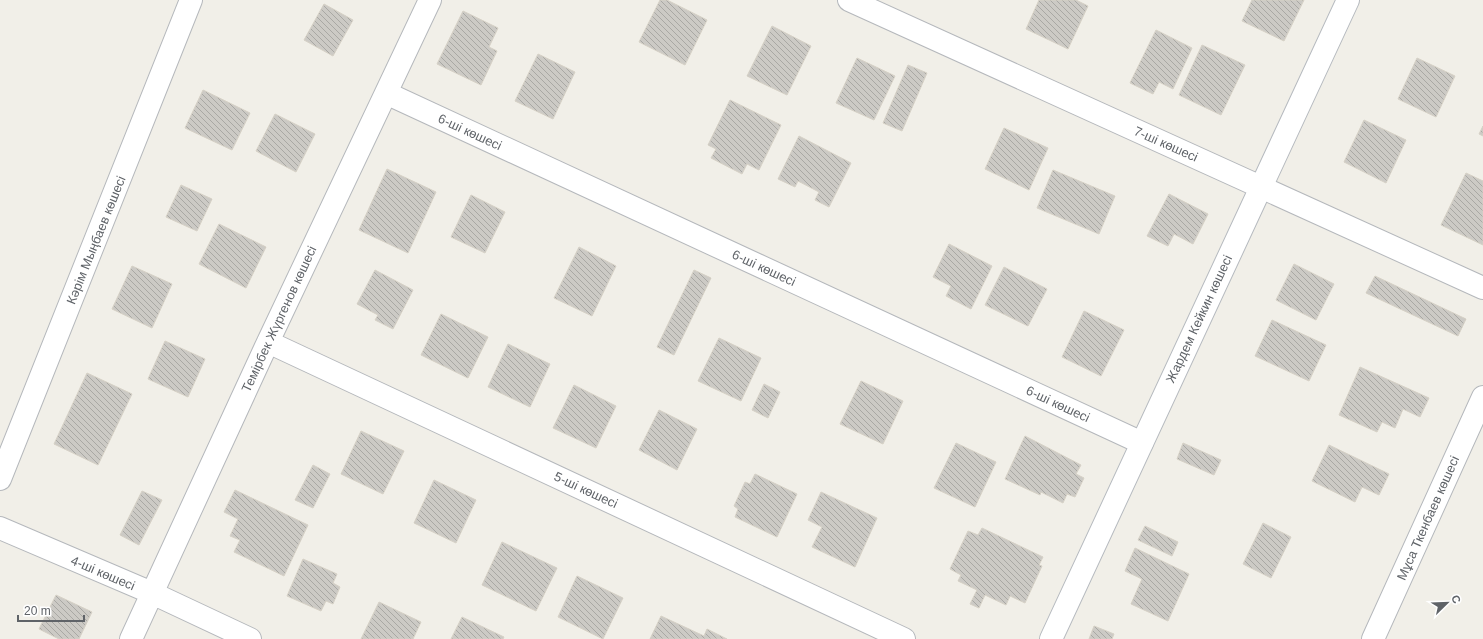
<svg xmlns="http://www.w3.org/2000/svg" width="1483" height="639" font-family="Helvetica,sans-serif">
  <defs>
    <pattern id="building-back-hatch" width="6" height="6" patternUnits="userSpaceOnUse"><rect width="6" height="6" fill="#cccac5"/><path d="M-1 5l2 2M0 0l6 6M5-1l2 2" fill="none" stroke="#a9a8a4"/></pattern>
  </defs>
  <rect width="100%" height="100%" fill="#f1efe8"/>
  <path fill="url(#building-back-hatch)" stroke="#d6d1c6" d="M660,0H667L707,20L685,65L639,42Z
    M1039,0H1076L1088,6L1068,49L1026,29Z
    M1252,0H1304L1284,41L1242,21Z
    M324,4L353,20L333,56L304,40Z
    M463,11L498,28L489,47L497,51L481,85L437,64Z
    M772,26L811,46L787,95L747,76Z
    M1156,30L1192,48L1173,89L1159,82L1153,94L1130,83Z
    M1202,45L1245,65L1221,115L1179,95Z
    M538,54L575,72L553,119L515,101Z
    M857,58L895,76L874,120L836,103Z
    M1417,58L1455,76L1436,117L1398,99Z
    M908,65L927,73L902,131L883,123Z
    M203,90L250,113L232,150L185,128Z
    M730,100L781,125L759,170L747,164L742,174L711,158L716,149L708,145Z
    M275,114L315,134L296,172L256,151Z
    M1364,120L1406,140L1386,183L1344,162Z
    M1483,126V136L1479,134Z
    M1004,128L1048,148L1029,190L985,169Z
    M799,136L851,163L829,207L815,200L819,192L798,181L795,187L778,179Z
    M387,169L436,192L408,253L359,230Z
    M1053,170L1115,196L1099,234L1037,208Z
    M1466,173L1483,181V245L1441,225Z
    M181,185L212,199L197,231L166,217Z
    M1169,194L1208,214L1193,244L1174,234L1168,246L1147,236Z
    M471,195L505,212L485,253L451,237Z
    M219,224L266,247L246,288L199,264Z
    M949,244L992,266L971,309L946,296L951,286L933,277Z
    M579,247L616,266L592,316L554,298Z
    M1294,264L1334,284L1316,320L1276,300Z
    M132,266L172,284L152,328L112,309Z
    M1004,267L1047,289L1028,326L985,305Z
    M375,270L413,290L393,329L375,320L378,315L357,304Z
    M694,270L711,278L674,355L657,347Z
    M1375,276L1466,319L1458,336L1366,293Z
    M1084,311L1124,330L1101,376L1062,357Z
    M441,314L488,337L468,378L421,355Z
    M1272,320L1326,345L1309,381L1255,356Z
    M719,338L761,358L741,401L698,381Z
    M165,341L205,359L188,397L148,379Z
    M508,344L550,364L530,407L488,387Z
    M1360,367L1429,398L1420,417L1403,409L1395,428L1382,422L1377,432L1339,415Z
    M87,373L132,394L98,465L54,444Z
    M861,381L903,401L883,444L840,424Z
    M764,384L780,392L768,418L752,410Z
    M574,385L616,406L596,448L553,428Z
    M659,410L697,429L677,470L639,450Z
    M361,431L404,451L383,494L341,474Z
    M1025,436L1081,465L1076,474L1084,478L1075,497L1067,494L1063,503L1041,492L1040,495L1005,479Z
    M956,443L996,462L975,507L934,488Z
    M1183,443L1221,460L1214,475L1177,459Z
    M1329,445L1389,474L1379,495L1362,487L1355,502L1312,481Z
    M313,465L330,474L313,508L295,500Z
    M755,474L797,494L777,537L735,517L738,509L734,506L745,482L750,484Z
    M434,480L476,500L456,543L414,523Z
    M235,490L308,525L284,576L234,552L240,540L230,536L238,519L224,512Z
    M142,491L162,500L139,545L120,535Z
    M821,492L877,518L855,567L812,547L822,527L808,520Z
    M1263,523L1291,537L1271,578L1243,564Z
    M1145,526L1178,542L1172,556L1138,540Z
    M982,528L1043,557L1039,565L1042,566L1025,603L1010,596L1006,605L985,595L979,608L970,604L977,590L958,581L961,575L950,569L968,531L978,535Z
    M502,542L557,568L536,611L482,585Z
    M1135,548L1189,574L1168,621L1131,604L1142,579L1125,571Z
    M303,559L337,574L333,583L340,587L333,604L326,601L321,611L287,596Z
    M577,576L623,598L603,639L558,617Z
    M56,595L92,612L79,639H59L39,629Z
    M379,602L421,622L413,639H361Z
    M661,616L704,636L707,629L727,639H650Z
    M462,617L504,637L503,639H451Z
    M1094,626L1114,634L1112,639H1089Z"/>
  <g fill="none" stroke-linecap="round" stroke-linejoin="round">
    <defs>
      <path id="street" d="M849,0L1483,288
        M386,93L1142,443
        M268,342L904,639
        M0,479L191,0
        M0,528L152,593L250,639
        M131,639L268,342L430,0
        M1373,639L1483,397"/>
      <path id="secondary" d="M1051,639L1348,0"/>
    </defs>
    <use href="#street" stroke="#b5b8bc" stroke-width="24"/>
    <use href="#secondary" stroke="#b6babf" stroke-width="24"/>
    <use href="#street" stroke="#fff" stroke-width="22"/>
    <use href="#secondary" stroke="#fff" stroke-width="22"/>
  </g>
  <g text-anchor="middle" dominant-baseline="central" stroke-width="3.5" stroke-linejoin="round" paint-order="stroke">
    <g font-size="13" fill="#5f6368" stroke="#fff">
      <text transform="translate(470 132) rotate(25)">6-ші көшесі</text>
      <text transform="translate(1166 144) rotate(24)">7-ші көшесі</text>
      <text transform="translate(96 240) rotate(-68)">Кәрім Мыңбаев көшесі</text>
      <text transform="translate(764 268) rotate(25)">6-ші көшесі</text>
      <text transform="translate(279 319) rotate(-65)">Темірбек Жүргенов көшесі</text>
      <text transform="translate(1199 319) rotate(-65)">Жардем Кейкин көшесі</text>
      <text transform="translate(1058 404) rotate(25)">6-ші көшесі</text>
      <text transform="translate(586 490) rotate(25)">5-ші көшесі</text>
      <text transform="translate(1428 518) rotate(-66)">Мұса Ткенбаев көшесі</text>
      <text transform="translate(103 573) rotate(23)">4-ші көшесі</text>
    </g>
  </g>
  <g transform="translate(1447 603) rotate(67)" stroke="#ffffff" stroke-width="3" paint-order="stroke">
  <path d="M0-3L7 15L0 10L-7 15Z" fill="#5f6368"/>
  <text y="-6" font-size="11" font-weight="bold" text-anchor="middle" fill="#5f6368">С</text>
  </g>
  <path d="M18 615v6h66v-6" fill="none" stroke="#5f6368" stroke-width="2"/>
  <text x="24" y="615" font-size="12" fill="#5f6368" stroke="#ffffff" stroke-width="3" paint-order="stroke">20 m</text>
</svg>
